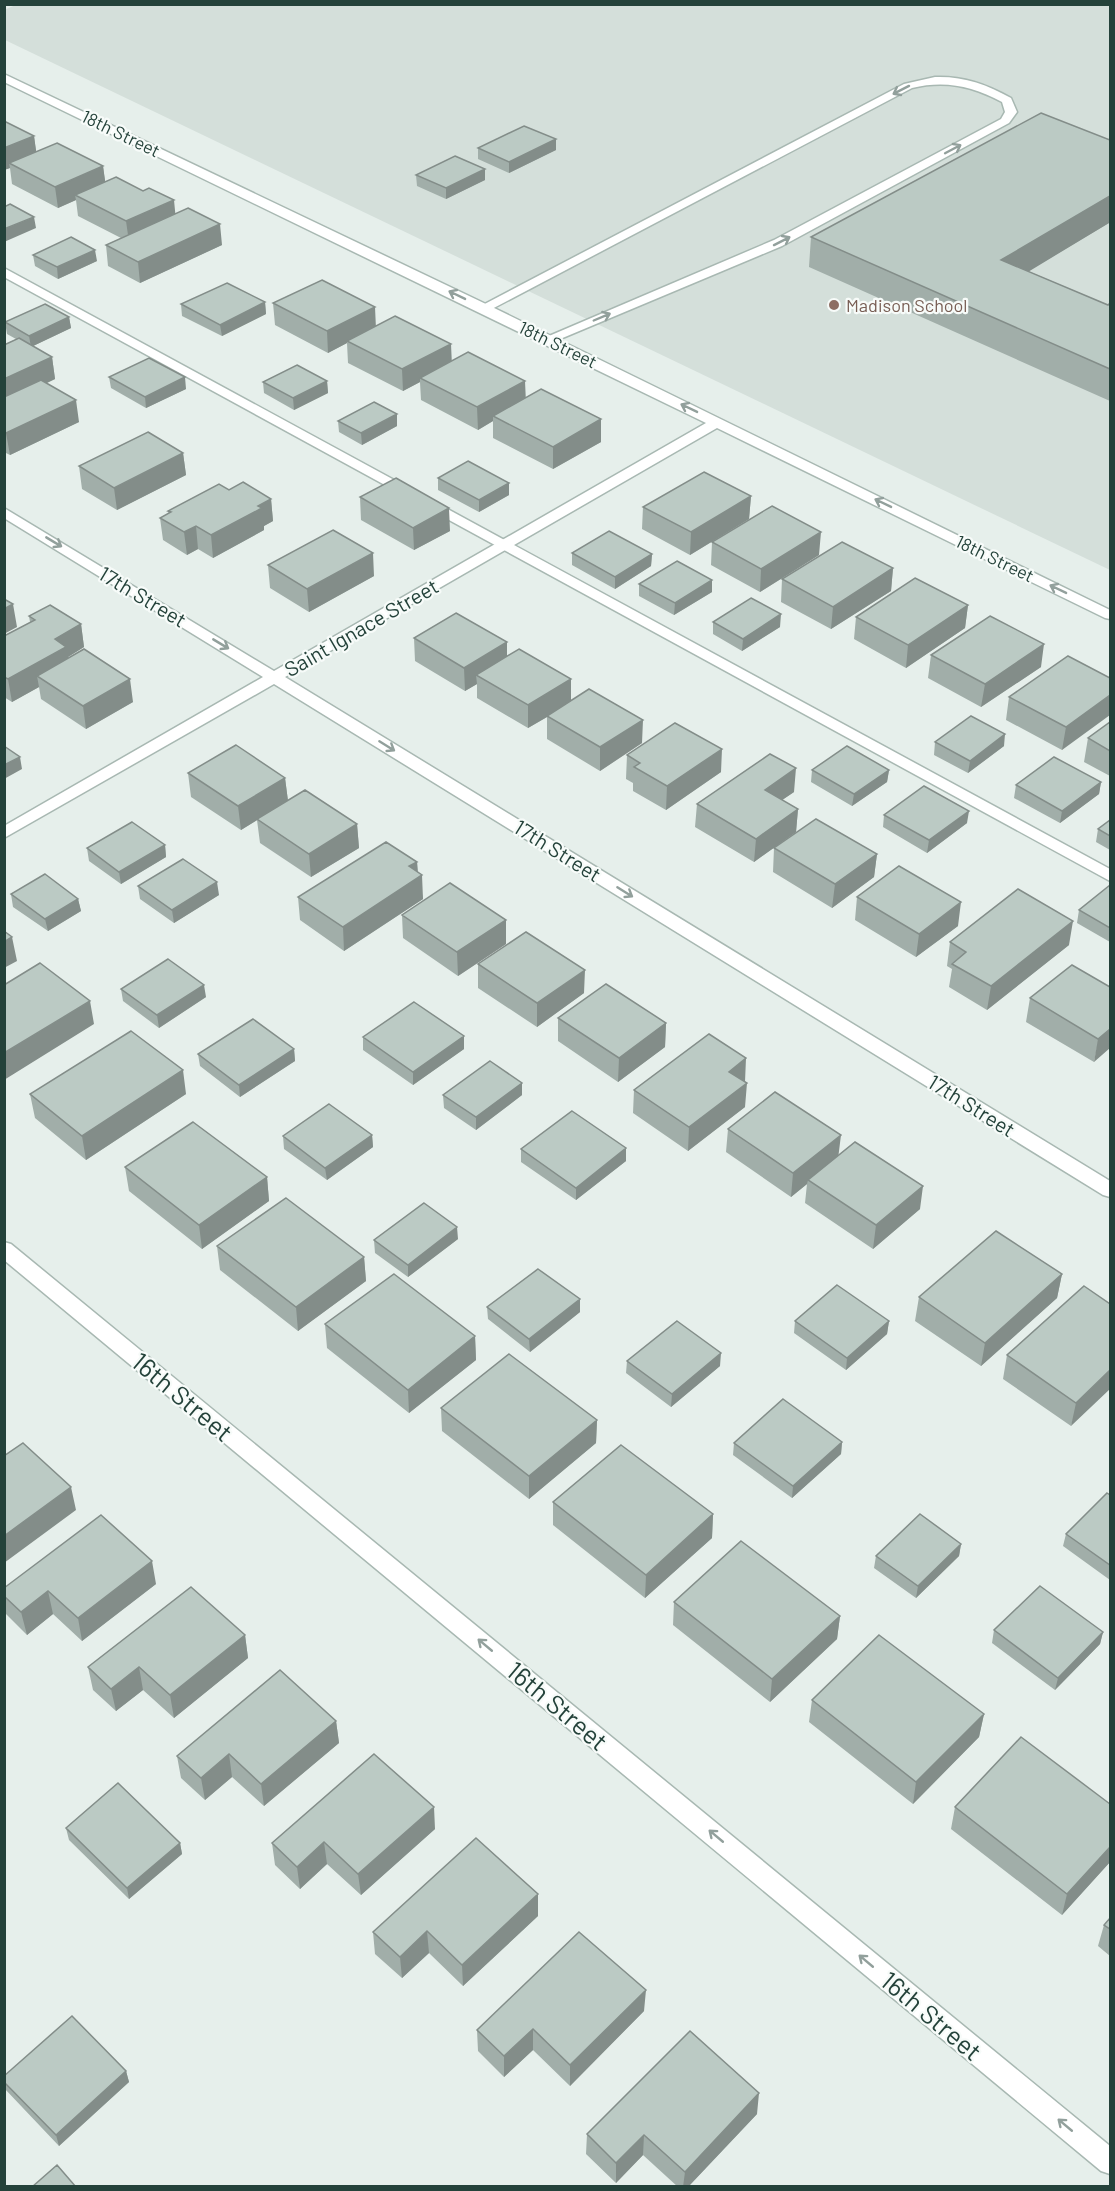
<svg xmlns="http://www.w3.org/2000/svg" width="1115" height="2191" font-family="Barlow,sans-serif">
  <rect width="100%" height="100%" fill="#e6efeb"/>
  <path fill="#d4dfda" d="M18,4L1110,5V570L5,40L4,10Z"/>
  <g fill="none" stroke-linecap="round" stroke-linejoin="round">
    <defs>
      <path id="lane" d="M935,77C963,76 986,84 1011,98L1017,112L1009,123L782,246L553,342H543L542,339L774,240L1001,119L1005,112L1002,102C972,86 945,80 912,88L488,311H478L477,308L904,84Z
        M4,268L1110,869V881L4,277Z"/>
      <path id="street" d="M4,74L488,305L1110,610V619L1105,618L717,428L285,677L1110,1181V1197L1103,1195L274,684L4,838V826L263,677L4,518V508L274,671L706,423L4,82Z
        M4,1242L11,1244L1110,2146V2174L1101,2171L4,1260Z"/>
    </defs>
    <use href="#lane" stroke="#a8b8b2" stroke-width="3"/>
    <use href="#street" stroke="#a8b8b2" stroke-width="3"/>
    <use href="#lane" fill="#fff" fill-rule="evenodd"/>
    <use href="#street" fill="#fff" fill-rule="evenodd"/>
  </g>
  <path fill="#a1aea9" d="M4,121L34,136L36,152L103,166L105,182L175,213L222,245L140,283L108,266L106,245L121,238L78,216L76,200L58,208L12,184L10,168L4,170Z
    M1110,140V224L1109,223L1028,271L1108,305L1110,303V401L809,267L811,237Z
    M478,148L556,150L509,173L478,159Z
    M416,175L485,180L446,199L417,186Z
    M33,255L97,261L58,279L35,266Z
    M265,302L266,314L222,336L182,316L181,304Z
    M273,303L376,326L451,344V361L526,398L601,419V442L553,469L493,438V421L478,430L421,400L420,382L403,391L348,363L347,343L328,353L275,325Z
    M69,317L71,328L33,346L52,357L55,379L47,383L79,422L10,455L4,452V345L16,339L7,334L5,322Z
    M109,377L186,389L146,408L111,388Z
    M327,381L328,393L294,410L264,393L263,382Z
    M338,421L397,426L362,445L339,432Z
    M183,453L186,475L117,510L82,489L79,466Z
    M438,478L509,495L479,512L438,490Z
    M229,490L271,499L273,521L264,526V530L213,558L198,549L187,555L163,540L160,518L169,514L168,511Z
    M751,496L749,519L690,555L642,529L643,507Z
    M360,497L450,531L414,550L361,520Z
    M712,542L819,555L760,592L711,565Z
    M572,553L652,554L651,566L615,589L572,565Z
    M268,565L374,576L309,612L270,588Z
    M893,568L891,591L831,629L781,602L782,579Z
    M639,584L712,592L674,615L639,596Z
    M968,605L965,628L906,668L854,639L856,617Z
    M29,616L81,624L84,647L68,657V658L133,702L86,729L41,699L39,687L12,702L4,697V636L30,622Z
    M713,622L780,627L742,651L713,634Z
    M414,638L507,656L571,679V700L642,743L600,771L547,739V717L528,728L477,698V684L465,691L415,661Z
    M931,655L1041,667L981,707L928,678Z
    M1110,678L1062,750L1006,720L1009,697Z
    M1110,722V776L1084,762L1088,738Z
    M935,742L1004,746L968,773L934,755Z
    M627,755L721,772L666,810L633,791V783L626,779Z
    M812,770H889L887,782L852,806L811,782Z
    M188,773L285,778L288,801L357,824L359,848L311,877L260,843L257,820L241,830L191,797Z
    M1101,782L1099,794L1060,823L1014,798L1016,785Z
    M794,792L782,800L798,809L796,832L754,862L695,827L697,804Z
    M884,815L967,823L927,853L883,827Z
    M1110,820V850L1096,842L1098,829Z
    M165,845L166,857L121,884L89,861L87,848Z
    M774,848L877,854L874,877L832,908L773,872Z
    M417,862L418,872L423,899L344,951L300,920L298,897Z
    M1110,885V942L1077,923L1079,910Z
    M138,886L219,895L174,923L140,899Z
    M11,894L78,899L81,911L48,931L13,907Z
    M857,897L958,926L916,957L855,920Z
    M402,915L506,944L458,976L403,938Z
    M950,942L1069,945L987,1010L949,987L952,969L947,966Z
    M478,964L584,993L537,1027L478,988Z
    M1110,987L1094,1062L1026,1022L1030,998Z
    M121,989L206,997L159,1028L123,1001Z
    M558,1018L666,1023L665,1047L618,1082L558,1041Z
    M464,1036V1049L413,1085L363,1050V1037Z
    M294,1049L295,1061L240,1097L200,1066L198,1054Z
    M745,1082V1107L688,1151L633,1113L634,1090Z
    M522,1083V1095L476,1130L444,1108L443,1095Z
    M30,1094H186L86,1160L35,1118Z
    M728,1129L838,1155L920,1209L873,1249L805,1203L807,1184L791,1197L726,1152Z
    M372,1135L373,1147L327,1180L284,1149L283,1136Z
    M626,1148V1161L576,1200L521,1162V1149Z
    M125,1167L267,1177L269,1201L202,1249L129,1191Z
    M458,1239L408,1277L375,1253L374,1240Z
    M217,1246L364,1257L366,1281L298,1331L220,1270Z
    M1062,1274L1057,1298L981,1366L915,1321L919,1297Z
    M1110,1304L1071,1426L1003,1379L1007,1355Z
    M487,1307L580,1312L530,1352L488,1319Z
    M795,1321H889L887,1334L846,1370L794,1333Z
    M325,1324L475,1336L476,1360L409,1413L327,1348Z
    M627,1361L720,1366L671,1407L626,1373Z
    M441,1408L597,1420L596,1443L529,1499L442,1431Z
    M842,1442L841,1454L792,1498L733,1455L734,1443Z
    M1110,1495V1580L1063,1546L1066,1534Z
    M553,1502L713,1514L712,1538L645,1598L553,1525Z
    M961,1544L959,1556L916,1598L874,1568L876,1556Z
    M156,1584L82,1641L53,1614L27,1635L6,1614L4,1610V1588Z
    M674,1602L840,1616L837,1639L770,1702L673,1625Z
    M994,1630L1103,1632L1100,1644L1055,1690L992,1643Z
    M245,1635L248,1658L174,1718L143,1690L116,1711L93,1690L88,1667Z
    M812,1700L984,1714L979,1737L913,1804L809,1722Z
    M336,1721L339,1743L264,1806L232,1777L205,1800L181,1778L177,1756Z
    M1110,1804V1862L1062,1915L951,1829L955,1807Z
    M66,1828L180,1843L182,1854L129,1899L69,1840Z
    M435,1829L361,1895L327,1864L300,1889L275,1865L272,1843Z
    M538,1916L463,1986L429,1953L402,1978L375,1954L373,1932Z
    M1110,1918V1956L1098,1946L1104,1925Z
    M644,2011L570,2086L533,2050L504,2077L478,2051L477,2030Z
    M126,2071L129,2082L59,2146L4,2088V2076Z
    M757,2114L688,2187H678L643,2155L616,2183L586,2154L587,2134Z"/>
  <path fill="#838d89" d="M34,136L37,157L9,163L10,168L4,170V148Z
    M556,139V150L509,173V162Z
    M103,166L106,187L75,195L76,200L58,208L55,187Z
    M485,169V180L446,199V188Z
    M1110,196V213L1109,223L998,290L1001,260Z
    M174,200L176,221L129,242L126,221Z
    M34,217L36,228L4,242V229Z
    M220,224L222,245L140,283L138,262Z
    M95,250L97,261L58,279L57,267Z
    M265,302L266,314L222,336L220,325Z
    M375,307L376,329L347,341V343L328,353L327,331Z
    M69,317L71,328L31,347L29,336Z
    M451,344L452,366L420,378V382L403,391L402,369Z
    M52,357L55,379L4,403V379Z
    M185,377L186,389L146,408L145,397Z
    M327,381L328,393L294,410L293,398Z
    M525,381L526,403L493,416V421L478,430L477,407Z
    M76,400L79,422L10,455L6,433Z
    M397,414V426L362,445L361,433Z
    M601,419V442L553,469V447Z
    M183,453L186,475L117,510L114,488Z
    M509,483V495L479,512V500Z
    M751,496L749,519L690,555L691,532Z
    M271,499L273,521L264,526V530L213,558L211,535L258,506Z
    M449,508L450,531L414,550L413,528Z
    M196,526L198,549L187,555L184,532Z
    M821,532L819,555L760,592L761,569Z
    M373,553L374,576L309,612L307,589Z
    M652,554L651,566L615,589V577Z
    M893,568L891,591L831,629L833,607Z
    M712,580V592L674,615L675,603Z
    M13,604L17,627L4,634V609Z
    M968,605L965,628L906,668L908,645Z
    M781,614L780,627L742,651L743,639Z
    M81,624L84,647L68,657L70,670L37,676L39,687L12,702L8,679L55,639Z
    M507,642V665L476,675L477,684L465,691L464,668Z
    M1044,644L1041,667L981,707L985,684Z
    M130,679L133,702L86,729L83,706Z
    M571,679V702L547,716V717L528,728V705Z
    M1110,695V715L1062,750L1066,727Z
    M643,720L642,743L600,771V747Z
    M1005,734L1004,746L968,773L970,761Z
    M722,749L721,772L666,810L667,786Z
    M20,757L22,769L4,779V765Z
    M796,768L794,792L763,813L765,790Z
    M889,770L887,782L852,806L854,794Z
    M285,778L288,801L241,830L238,806Z
    M1101,782L1099,794L1060,823L1062,811Z
    M798,809L796,832L754,862L756,839Z
    M969,811L967,823L927,853L929,840Z
    M357,824L359,848L311,877L309,854Z
    M165,845L166,857L121,884L119,872Z
    M877,854L874,877L832,908L835,884Z
    M417,862L418,878L422,875L423,899L344,951L343,927L409,866Z
    M217,882L219,895L174,923L172,910Z
    M78,899L81,911L48,931L45,919Z
    M961,902L958,926L916,957L919,934Z
    M506,920V944L458,976L457,952Z
    M1073,921L1069,945L987,1010L991,986Z
    M12,937L17,961L4,968V942Z
    M585,970L584,993L537,1027V1003Z
    M204,985L206,997L159,1028L157,1015Z
    M90,1001L94,1024L4,1080V1053Z
    M666,1023L665,1047L618,1082L619,1058Z
    M1110,1029V1048L1094,1062L1098,1039Z
    M464,1036V1049L413,1085V1072Z
    M294,1049L295,1061L240,1097L239,1085Z
    M746,1058L745,1082L729,1072Z
    M183,1070L186,1094L86,1160L82,1136Z
    M522,1083V1095L476,1130V1117Z
    M747,1083L745,1107L688,1151L689,1127Z
    M372,1135L373,1147L327,1180L325,1168Z
    M841,1135L838,1159L808,1180L807,1184L791,1197L793,1173Z
    M626,1148V1161L576,1200V1188Z
    M267,1177L269,1201L202,1249L199,1225Z
    M923,1186L920,1209L873,1249L876,1225Z
    M457,1227L458,1239L408,1277V1265Z
    M364,1257L366,1281L298,1331L296,1307Z
    M1062,1274L1057,1298L981,1366L985,1343Z
    M580,1299V1312L530,1352L529,1339Z
    M889,1321L887,1334L846,1370L847,1358Z
    M475,1336L476,1360L409,1413L408,1390Z
    M721,1353L720,1366L671,1407L672,1394Z
    M1110,1370V1389L1071,1426L1076,1403Z
    M597,1420L596,1443L529,1499V1476Z
    M842,1442L841,1454L792,1498L793,1486Z
    M71,1487L76,1510L4,1563V1536Z
    M713,1514L712,1538L645,1598L646,1575Z
    M961,1544L959,1556L916,1598L918,1586Z
    M152,1561L156,1584L82,1641L78,1618Z
    M48,1591L53,1614L27,1635L21,1612Z
    M840,1616L837,1639L770,1702L772,1679Z
    M1103,1632L1100,1644L1055,1690L1058,1678Z
    M245,1635L248,1658L174,1718L170,1695Z
    M139,1667L143,1690L116,1711L111,1689Z
    M984,1714L979,1737L913,1804L916,1782Z
    M336,1721L339,1743L264,1806L261,1784Z
    M229,1754L232,1777L205,1800L201,1778Z
    M434,1807L435,1829L361,1895L358,1874Z
    M324,1842L327,1864L300,1889L297,1867Z
    M180,1843L182,1854L129,1899L127,1888Z
    M1110,1847V1862L1062,1915L1067,1894Z
    M538,1894V1916L463,1986L462,1965Z
    M427,1931L429,1953L402,1978L400,1957Z
    M646,1990L644,2011L570,2086V2065Z
    M533,2029V2050L504,2077V2056Z
    M126,2071L129,2082L59,2146L56,2135Z
    M759,2093L757,2114L688,2187H683L685,2172Z
    M644,2135L643,2155L616,2183V2163Z"/>
  <path fill="#bbcac4" stroke="#838d89" stroke-width="1.5" d="M1041,113L1110,140V196L1001,260L1108,305L1110,303V369L811,237Z
    M4,121L34,136L4,148Z
    M524,126L556,139L509,162L478,148Z
    M57,143L103,166L55,187L9,163Z
    M455,156L485,169L446,188L416,175Z
    M116,177L143,191L149,188L174,200L126,221L75,195Z
    M10,204L34,217L4,229V207Z
    M188,208L220,224L138,262L106,245Z
    M71,237L95,250L57,267L33,255Z
    M322,280L375,307L327,331L273,303Z
    M227,283L265,302L220,325L181,304Z
    M45,304L69,317L29,336L5,322Z
    M395,316L451,344L402,369L347,341Z
    M19,338L52,357L4,379V345Z
    M468,352L525,381L477,407L420,378Z
    M149,358L185,377L145,397L109,377Z
    M297,365L327,381L293,398L263,382Z
    M41,380L76,400L6,433L4,431V397Z
    M541,389L601,419L553,447L493,416Z
    M374,402L397,414L361,433L338,421Z
    M148,432L183,453L114,488L79,466Z
    M468,461L509,483L479,500L438,478Z
    M704,472L751,496L691,532L643,507Z
    M396,478L449,508L413,528L360,497Z
    M243,482L271,499L258,506L262,508L211,535L196,526L184,532L160,518L171,512L168,511L219,484L229,490Z
    M772,506L821,532L761,569L712,542Z
    M333,530L373,553L307,589L268,565Z
    M609,531L652,554L615,577L572,553Z
    M842,542L893,568L833,607L782,579Z
    M677,561L712,580L675,603L639,584Z
    M915,578L968,605L908,645L856,617Z
    M751,598L781,614L743,639L713,622Z
    M4,599L13,604L4,609Z
    M50,605L81,624L55,639L66,647L8,679L4,677V636L35,620L29,616Z
    M456,613L507,642L464,668L414,638Z
    M990,616L1044,644L985,684L931,655Z
    M84,649L130,679L83,706L37,676Z
    M519,649L571,679L528,705L476,675Z
    M1068,656L1110,678V695L1066,727L1009,697Z
    M589,689L643,720L600,747L547,716Z
    M971,716L1005,734L970,761L935,742Z
    M1110,722V751L1088,738Z
    M675,723L722,749L667,786L634,767L640,763L627,755Z
    M236,745L285,778L238,806L188,773Z
    M4,746L20,757L4,765Z
    M847,746L889,770L854,794L812,770Z
    M770,754L796,768L765,790L798,809L756,839L697,804Z
    M1054,757L1101,782L1062,811L1016,785Z
    M924,786L969,811L929,840L884,815Z
    M305,790L357,824L309,854L257,819Z
    M816,819L877,854L835,884L774,848Z
    M1110,820V836L1098,829Z
    M132,822L165,845L119,872L87,848Z
    M386,842L417,862L409,866L422,875L343,927L298,897Z
    M183,859L217,882L172,910L138,886Z
    M899,866L961,902L919,934L857,897Z
    M45,874L78,899L45,919L11,894Z
    M450,883L506,920L457,952L402,915Z
    M1110,885V928L1079,910Z
    M1018,889L1073,921L991,986L952,964L966,952L950,942Z
    M4,931L12,937L4,942Z
    M526,932L585,970L537,1003L478,964Z
    M168,959L204,985L157,1015L121,989Z
    M40,963L90,1001L4,1053V985Z
    M1072,965L1110,987V1029L1098,1039L1030,998Z
    M606,984L666,1023L619,1058L558,1018Z
    M414,1002L464,1036L413,1072L363,1037Z
    M253,1019L294,1049L239,1085L198,1054Z
    M131,1031L183,1070L82,1136L30,1094Z
    M709,1034L746,1058L729,1072L747,1083L689,1127L634,1090Z
    M490,1061L522,1083L476,1117L443,1095Z
    M775,1092L841,1135L793,1173L728,1129Z
    M329,1104L372,1135L325,1168L283,1136Z
    M572,1111L626,1148L576,1188L521,1149Z
    M193,1122L267,1177L199,1225L125,1167Z
    M855,1142L923,1186L876,1225L808,1180Z
    M286,1198L364,1257L296,1307L217,1246Z
    M424,1203L457,1227L408,1265L374,1240Z
    M996,1231L1062,1274L985,1343L919,1297Z
    M538,1269L580,1299L529,1339L487,1307Z
    M394,1274L475,1336L408,1390L325,1324Z
    M837,1285L889,1321L847,1358L795,1321Z
    M1084,1286L1110,1304V1370L1076,1403L1007,1355Z
    M677,1321L721,1353L672,1394L627,1361Z
    M509,1354L597,1420L529,1476L441,1408Z
    M783,1399L842,1442L793,1486L734,1443Z
    M23,1443L71,1487L4,1536V1456Z
    M621,1445L713,1514L646,1575L553,1502Z
    M1107,1493L1110,1495V1565L1066,1534Z
    M920,1514L961,1544L918,1586L876,1556Z
    M101,1515L152,1561L78,1618L48,1591L21,1612L4,1596V1588Z
    M741,1541L840,1616L772,1679L674,1602Z
    M1040,1586L1103,1632L1058,1678L994,1630Z
    M191,1587L245,1635L170,1695L139,1667L111,1689L88,1667Z
    M879,1635L984,1714L916,1782L812,1700Z
    M280,1670L336,1721L261,1784L229,1754L201,1778L177,1756Z
    M1021,1737L1110,1804V1847L1067,1894L955,1807Z
    M374,1754L434,1807L358,1874L324,1842L297,1867L272,1843Z
    M118,1783L180,1843L127,1888L66,1828Z
    M476,1838L538,1894L462,1965L427,1931L400,1957L373,1932Z
    M1110,1918V1929L1104,1925Z
    M579,1932L646,1990L570,2065L533,2029L504,2056L477,2030Z
    M72,2016L126,2071L56,2135L4,2082V2076Z
    M690,2031L759,2093L685,2172L644,2135L616,2163L587,2134Z
    M57,2165L76,2187H32Z"/>
  <defs><path id="oneway-shaft" d="M-6 0H5M1.5-3L5.5 0L1.5 3" fill="none" stroke-width="1.6" stroke-linecap="round" stroke-linejoin="round" transform="scale(1.5)"/></defs>
  <g stroke="#92a09c">
    <use href="#oneway-shaft" transform="translate(901 90) rotate(153)"/>
    <use href="#oneway-shaft" transform="translate(953 149) rotate(-28)"/>
    <use href="#oneway-shaft" transform="translate(782 241) rotate(-27)"/>
    <use href="#oneway-shaft" transform="translate(457 295) rotate(-154)"/>
    <use href="#oneway-shaft" transform="translate(602 317) rotate(-23)"/>
    <use href="#oneway-shaft" transform="translate(689 408) rotate(-154)"/>
    <use href="#oneway-shaft" transform="translate(883 503) rotate(-154)"/>
    <use href="#oneway-shaft" transform="translate(54 542) rotate(31)"/>
    <use href="#oneway-shaft" transform="translate(1058 589) rotate(-154)"/>
    <use href="#oneway-shaft" transform="translate(221 644) rotate(31)"/>
    <use href="#oneway-shaft" transform="translate(387 746) rotate(32)"/>
    <use href="#oneway-shaft" transform="translate(625 892) rotate(32)"/>
    <use href="#oneway-shaft" transform="translate(485 1645) rotate(-140)"/>
    <use href="#oneway-shaft" transform="translate(716 1836) rotate(-140)"/>
    <use href="#oneway-shaft" transform="translate(866 1961) rotate(-140)"/>
    <use href="#oneway-shaft" transform="translate(1065 2125) rotate(-140)"/>
  </g>
  <circle fill="#8d6e63" stroke="#f7fbf9" stroke-width="2" cx="834" cy="305" r="6"/>
  <g text-anchor="middle" dominant-baseline="central" stroke-width="4.5" stroke-linejoin="round" paint-order="stroke">
    <g font-size="18" fill="#24423a" stroke="#f7fbf9">
      <text transform="translate(121 133) rotate(26)">18th Street</text>
      <text transform="translate(558 344) rotate(26)">18th Street</text>
      <text transform="translate(995 558) rotate(26)">18th Street</text>
    </g>
    <g font-size="18" fill="#785e54" stroke="#f7fbf9" text-anchor="start">
      <text x="846" y="305">Madison School</text>
    </g>
    <g font-size="21" fill="#24423a" stroke="#f7fbf9">
      <text transform="translate(143 596) rotate(31)">17th Street</text>
      <text transform="translate(361 627) rotate(-30)">Saint Ignace Street</text>
      <text transform="translate(558 850) rotate(32)">17th Street</text>
      <text transform="translate(972 1105) rotate(32)">17th Street</text>
    </g>
    <g font-size="26" fill="#24423a" stroke="#f7fbf9">
      <text transform="translate(183 1396) rotate(40)">16th Street</text>
      <text transform="translate(558 1705) rotate(40)">16th Street</text>
      <text transform="translate(932 2015) rotate(40)">16th Street</text>
    </g>
  </g>
  <rect width="1115" height="2191" fill="none" stroke="#24423a" stroke-width="12"/>
</svg>
